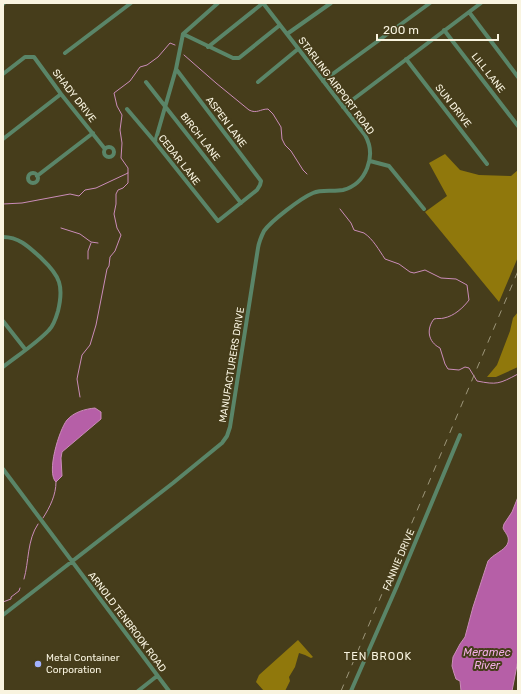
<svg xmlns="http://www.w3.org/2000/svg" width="521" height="694" font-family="Rubik,sans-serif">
  <rect width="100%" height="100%" fill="#463d1b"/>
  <path fill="#90780c" d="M445,154L460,170L479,175L511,176L518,170V257L499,302L425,212L447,196L429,163Z
    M518,312V367L496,377H487L497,365L510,331L513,318Z
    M298,640L313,657L311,658L305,655L299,653L295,667L289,677L290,681L285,691H264L256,682L259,675Z"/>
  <path fill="#b65fa7" stroke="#ca8cb8" d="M95,408L101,412V419L62,452L61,458L62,476L56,482C46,473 59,430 67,420C74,412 85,409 95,408Z
    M518,497V660L512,691H461L460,681L456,679L454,673L452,666L453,657L460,644L465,637L473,607L488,561C495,552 511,549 508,537C507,534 504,531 503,528L504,524L512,512Z"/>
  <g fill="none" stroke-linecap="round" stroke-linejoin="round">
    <path stroke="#ca8cb8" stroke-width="1" d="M184,55L216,83L249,110C257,114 260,109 268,109L273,114L281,127L282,139L285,145L291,151L303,170L307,174
      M3,204L22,203L70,194L79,196L85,190L96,188L128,173V168L121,158L122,143L120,130L122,115L117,106L114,93L130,81L140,67L147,65L158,57L170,43L175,45
      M340,209L351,223L354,230C357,231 361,232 364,233C373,239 379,250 385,259L399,264L410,272L414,273L425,270L441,278L456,279L467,285L469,300C463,308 454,316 444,318C441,319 437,318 434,319C426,329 428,342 440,348L445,364L448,369L459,370L465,367L469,368L477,381C497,385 499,384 518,374
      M61,228L80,234L91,242L98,243
      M88,259V251L91,243
      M80,397L77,379L78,374L82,355L90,345L96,325L107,269L109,266L110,257L115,251L121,235L117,228L114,214L116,204V194L118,190L123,188L128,183V173
      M43,518C50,507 56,495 56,482
      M24,579C29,562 27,540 38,524
      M3,602L11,599V597L19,591L20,588"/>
    <path stroke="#5a8568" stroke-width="4" d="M3,4L4,3
      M469,12L518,77
      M444,30L518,126
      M183,34L233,58H239L280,25
      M183,34L218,3
      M287,34L331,3
      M208,47L263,3
      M65,53L131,3
      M406,59L487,164
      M3,74L25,57H34L61,94L105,149
      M323,81L430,3
      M146,82L241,203
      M258,82L298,49
      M343,107L481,3
      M127,109L155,142L218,221L257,190L260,185L261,181L176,69
      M3,139L61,94
      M155,142L176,69L183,34
      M104 152a5 5 0 1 1 10 0a5 5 0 1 1-10 0Z
      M370,161L389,166L424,209
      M28 178a5 5 0 1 1 10 0a5 5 0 1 1-10 0Z
      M37,176L93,133
      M3,237C20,237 30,248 42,259C60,276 64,286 58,311C56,318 54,325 49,330C37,343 17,356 3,367
      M3,321L25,349
      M3,469L169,691
      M3,615L173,483L222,443L227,436L230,427L258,248C259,242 261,237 264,231C271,221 301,198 313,193C322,189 333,192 343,190C366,184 377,156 365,135L263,3
      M138,691L157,676
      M351,691L397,586L460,435"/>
    <path stroke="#9c9579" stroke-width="1" stroke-dasharray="7 7" stroke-linecap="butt" d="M341,691L518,271"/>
  </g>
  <circle fill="#a2b2fd" stroke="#463d1b" stroke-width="1.5" cx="38" cy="664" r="4"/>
  <g text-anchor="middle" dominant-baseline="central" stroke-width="4" stroke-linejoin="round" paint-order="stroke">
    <g font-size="10" fill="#f9f4e0" stroke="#463d1b">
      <text transform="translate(488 73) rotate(52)">LILL LANE</text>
      <text transform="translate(336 86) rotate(53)">STARLING AIRPORT ROAD</text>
      <text transform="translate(74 96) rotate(52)">SHADY DRIVE</text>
      <text transform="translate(453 106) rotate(52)">SUN DRIVE</text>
      <text transform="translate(226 122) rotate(53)">ASPEN LANE</text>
      <text transform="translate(200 137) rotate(52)">BIRCH LANE</text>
      <text transform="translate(179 160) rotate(52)">CEDAR LANE</text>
      <text transform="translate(232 365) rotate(-81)">MANUFACTURERS DRIVE</text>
      <text transform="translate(399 560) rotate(-67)">FANNIE DRIVE</text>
      <text transform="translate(127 622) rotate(53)">ARNOLD TENBROOK ROAD</text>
    </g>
    <g font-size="10" fill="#f9f4e0" stroke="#463d1b" text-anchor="start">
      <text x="46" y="658">Metal Container<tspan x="46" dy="12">Corporation</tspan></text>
    </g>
    <g font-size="11" font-style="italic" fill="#f3afe5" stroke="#463d1b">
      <text x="487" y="652">Meramec<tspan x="487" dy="13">River</tspan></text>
    </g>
    <g font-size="11" letter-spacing="1" fill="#f9f4e0" stroke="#463d1b">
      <text x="378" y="656">TEN BROOK</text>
    </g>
  </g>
  <rect width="521" height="694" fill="none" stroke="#f9f4e0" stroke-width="8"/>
  <path d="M377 34v6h121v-6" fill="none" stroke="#f9f4e0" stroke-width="2"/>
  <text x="383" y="34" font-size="12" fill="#f9f4e0" stroke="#463d1b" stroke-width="3" paint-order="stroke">200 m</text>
</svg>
